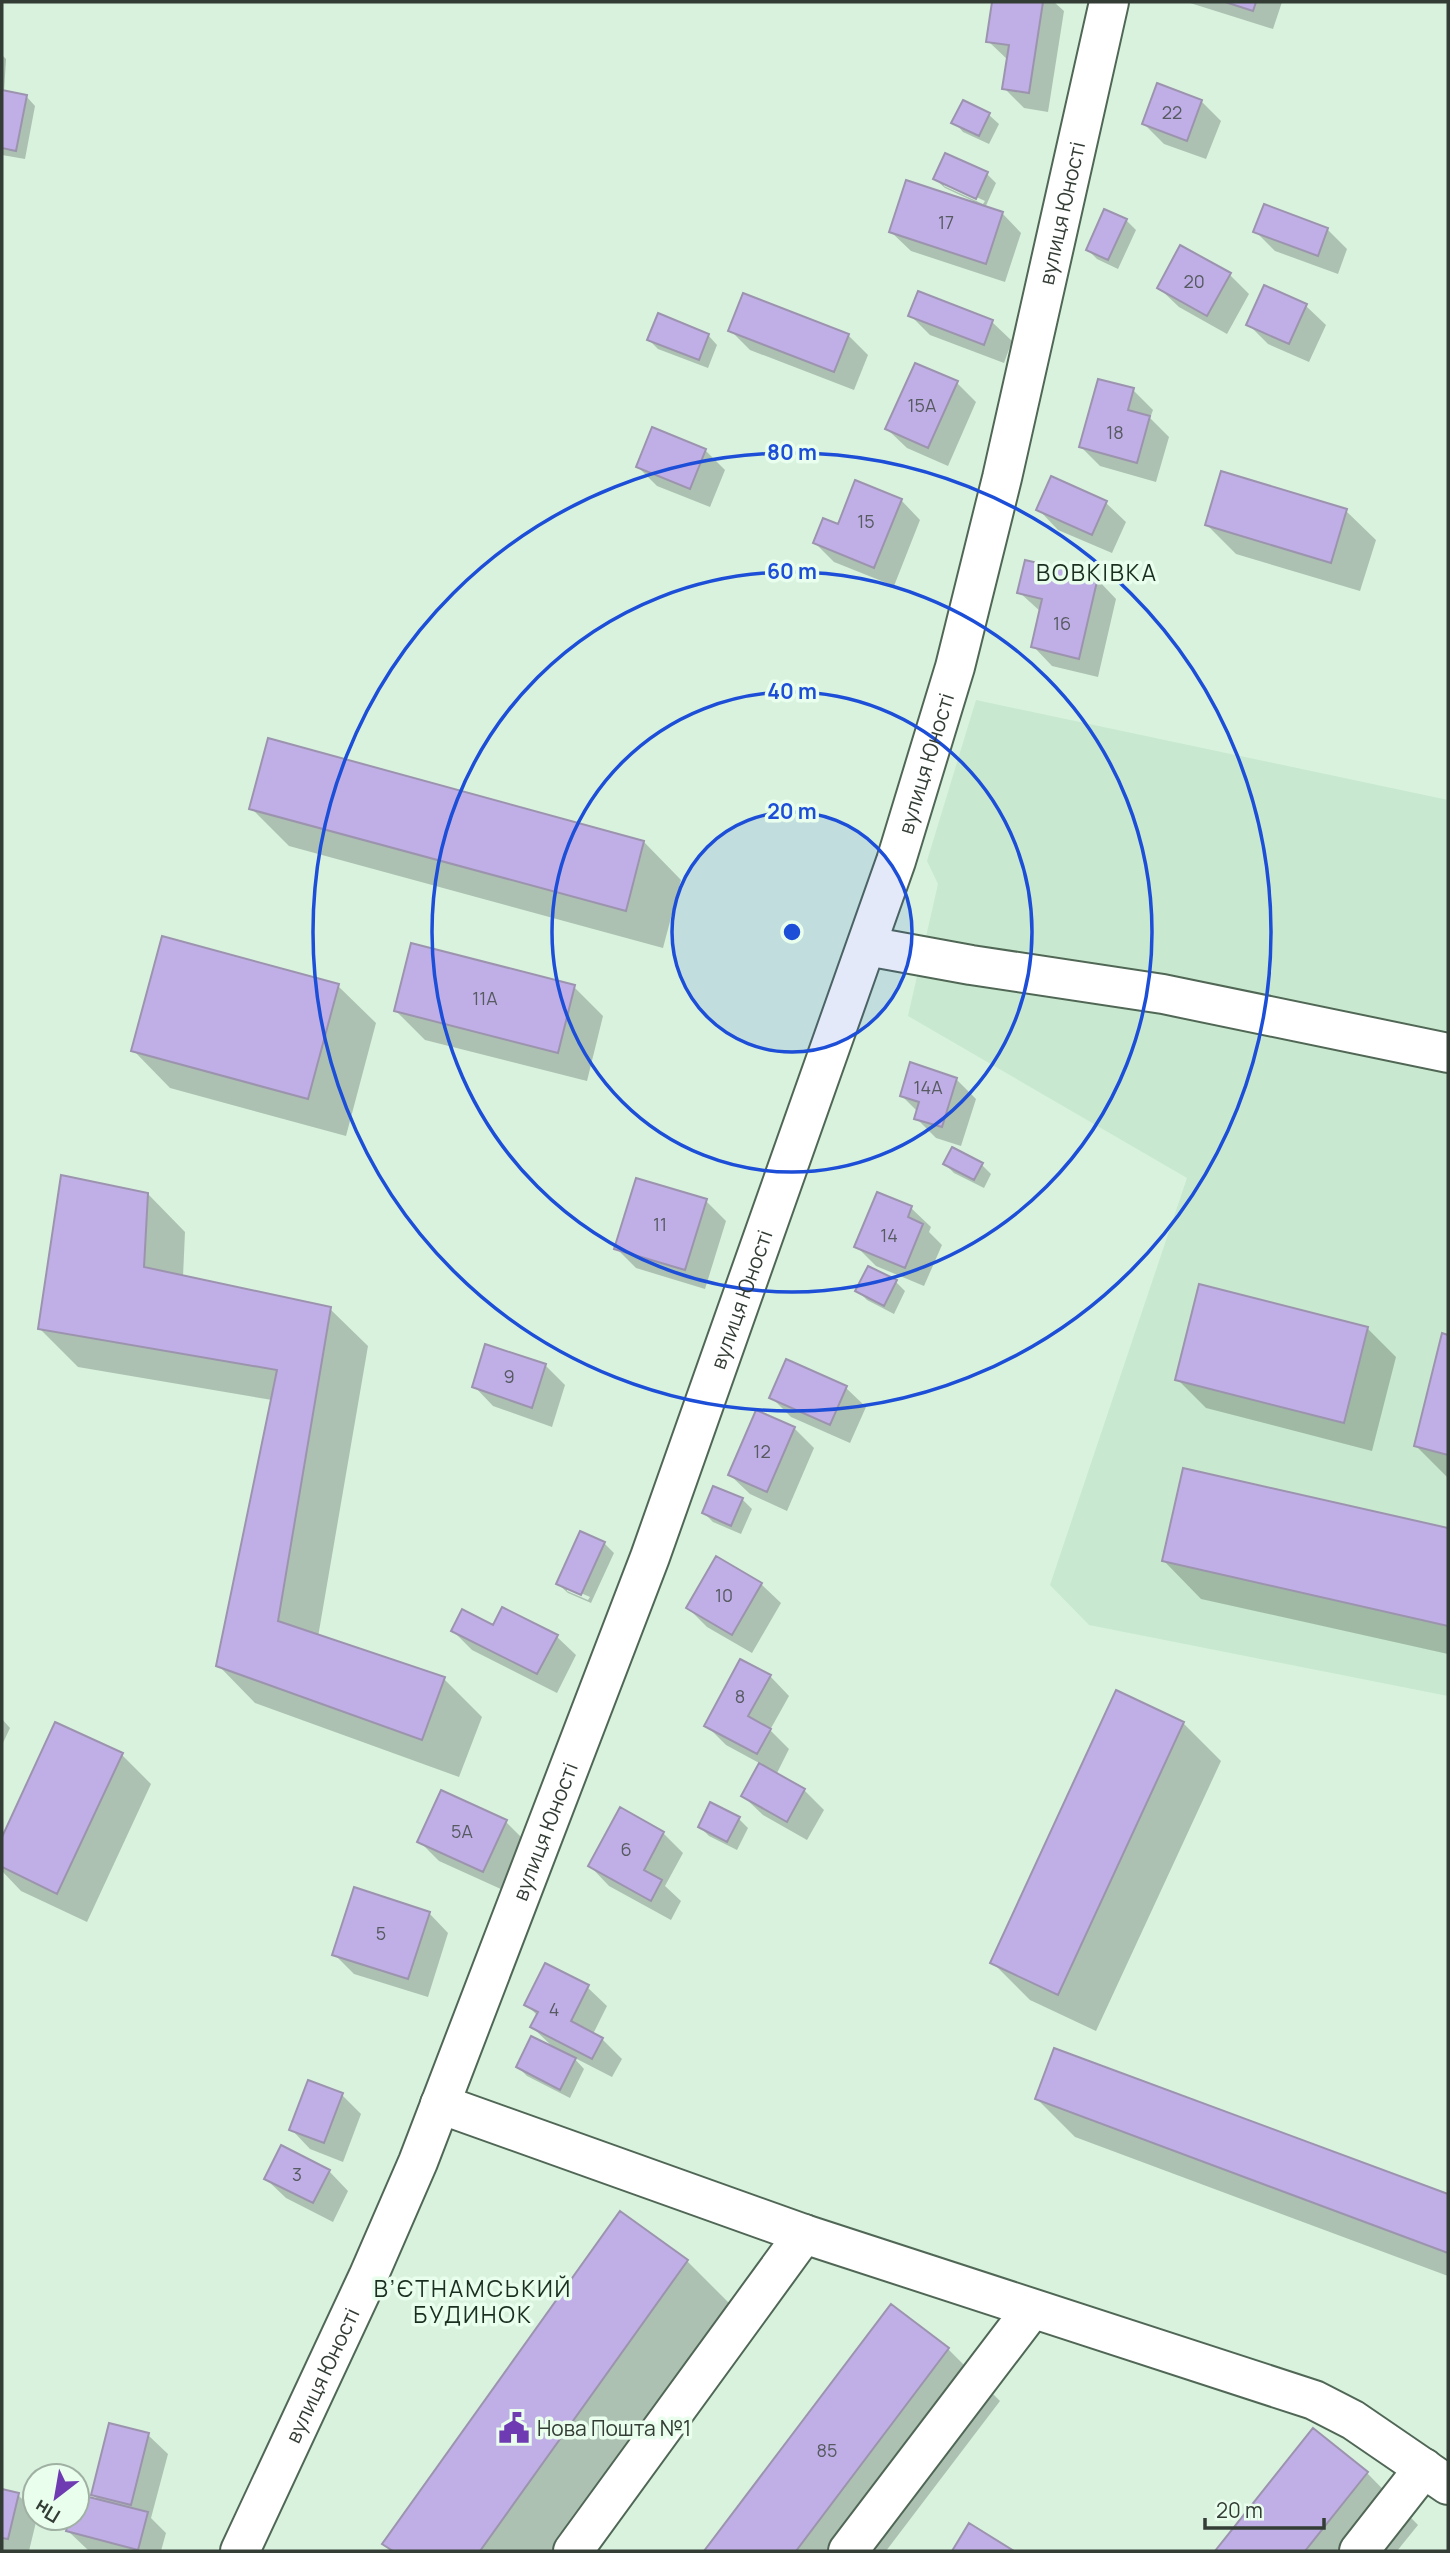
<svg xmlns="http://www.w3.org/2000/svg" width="1450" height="2553" font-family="Manrope,sans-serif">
  <rect width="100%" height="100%" fill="#d8f2de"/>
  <path fill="#c8e8cf" d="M976,700L1448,800V1696L1089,1625L1050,1585L1187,1178L908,1016L938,884L927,861Z"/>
  <path fill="#0003" fill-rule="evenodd" d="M994,2H1054L1064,11L1048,112L1024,108L1004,88L1009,61L988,41Z
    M1187,2H1282L1273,29Z
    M2,55L6,59L4,92L26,96L35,106L25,159L2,155Z
    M1201,101L1221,121L1206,159L1164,144L1144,124Z
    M989,115L999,124L989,144L963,132L954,122Z
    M987,174L996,183L985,208L1002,213L1021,233L1005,282L911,251L891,232L972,204L973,201L945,188L935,179ZM944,182L985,201L983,204L944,186Z
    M1126,220L1136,230L1118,269L1097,259L1088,250Z
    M1327,229L1347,249L1338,274L1275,251L1255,231Z
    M1230,275L1249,294L1227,334L1179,307L1159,288Z
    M919,294L992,322L1012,341L1004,363L930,335L911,316Z
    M1306,306L1326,325L1309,362L1268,344L1248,324Z
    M730,330L848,335L868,355L854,390L750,350Z
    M708,335L717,345L708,368L658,349L649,340Z
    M957,383L976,402L948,466L907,448L887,429Z
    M1133,390L1153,410L1150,418L1169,437L1156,482L1100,466L1081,447Z
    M705,450L725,470L710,507L657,486L638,467Z
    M901,500L920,520L894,586L834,562L815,543L839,526Z
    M1106,503L1126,522L1112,553L1058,530L1039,510Z
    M1346,511L1376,540L1360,591L1236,554L1207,525Z
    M1097,579L1116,599L1098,677L1052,666L1033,646L1041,612L1019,592Z
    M251,808L644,842L681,880L663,948L289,846Z
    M338,986L376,1023L346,1136L170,1088L133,1050Z
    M574,987L603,1016L587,1081L425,1040L396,1011Z
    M956,1079L976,1099L961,1146L936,1138L916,1118L918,1112L902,1096Z
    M945,1164L982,1165L991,1174L984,1188L954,1173Z
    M148,1194L185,1232L183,1277L330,1309L368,1346L318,1637L444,1679L482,1717L459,1777L255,1703L218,1665L272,1400L78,1367L40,1329Z
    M706,1201L726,1221L705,1289L636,1268L616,1248Z
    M911,1208L931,1227L929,1232L942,1245L924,1286L876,1266L856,1246Z
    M896,1282L905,1291L894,1314L867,1300L857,1290Z
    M1367,1328L1396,1357L1372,1451L1206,1408L1177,1379Z
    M1443,1335L1448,1337V1478L1415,1445Z
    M486,1346L546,1366L565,1385L552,1427L493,1406L474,1386Z
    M787,1361L846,1388L866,1407L850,1443L791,1417L771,1397Z
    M794,1428L814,1448L787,1511L750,1494L730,1475Z
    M1184,1470L1448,1530V1654L1201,1599L1164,1561Z
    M742,1499L752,1509L741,1534L713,1522L704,1513Z
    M604,1543L614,1553L591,1603L568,1593L558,1584ZM567,1587L590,1597L588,1600L567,1591Z
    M761,1584L781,1603L752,1653L707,1627L688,1608Z
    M494,1628L556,1636L576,1655L557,1693L472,1650L453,1631Z
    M770,1676L789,1696L770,1730L789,1749L776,1775L804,1790L824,1810L807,1840L763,1815L743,1796L761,1764L726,1745L706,1725Z
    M1117,1693L1183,1723L1221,1761L1096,2031L1030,2000L992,1962Z
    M2,1719L10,1728L2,1745Z
    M56,1725L122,1755L151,1784L87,1922L21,1891L2,1871V1841Z
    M711,1804L739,1819L748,1828L737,1850L709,1836L700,1827Z
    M506,1822L525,1841L503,1890L439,1861L419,1841Z
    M663,1833L683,1853L665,1886L681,1901L671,1920L609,1886L590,1866Z
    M429,1913L448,1933L428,1997L354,1974L334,1954Z
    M587,1987L607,2006L593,2034L602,2039L622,2059L612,2077L573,2057L584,2069L570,2098L527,2076L518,2067L555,2049L532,2027L538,2016L527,2005Z
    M1055,2050L1448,2196V2276L1075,2137L1037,2099Z
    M342,2095L361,2114L343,2162L310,2149L291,2129Z
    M329,2171L348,2191L333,2222L286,2198L266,2179Z
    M620,2213L687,2261L739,2313L568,2551H392L385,2544Z
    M891,2306L948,2349L1000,2401L886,2551H706Z
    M1313,2430L1367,2473L1418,2525L1397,2551H1217Z
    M148,2435L168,2454L151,2518L166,2533L161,2551L88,2550L68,2531L72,2518H77L100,2502L93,2494Z
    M2,2491L18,2495L35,2512L37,2518L29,2551H2Z"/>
  <path fill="#c0afe6" stroke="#9c94ae" stroke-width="2" d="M992,2H1043L1029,93L1002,89L1009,45L986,42Z
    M1225,2H1256L1253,11Z
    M1157,83L1202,100L1187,141L1142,124Z
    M2,90L27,95L16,151L2,148Z
    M963,100L990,113L979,136L951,123Z
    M945,153L988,172L976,199L933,179Z
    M906,180L1003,212L986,264L889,232Z
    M1264,204L1328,228L1318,256L1253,232Z
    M1104,209L1127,219L1108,260L1086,250Z
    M1180,245L1231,273L1207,316L1157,288Z
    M1264,285L1307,304L1289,344L1246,325Z
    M918,291L993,320L984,345L908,316Z
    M743,293L849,334L834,372L728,331Z
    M658,313L709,334L699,360L647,340Z
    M915,363L958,381L928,448L885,429Z
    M1098,379L1134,388L1128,410L1150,416L1137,463L1079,447Z
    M652,427L706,449L690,489L636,467Z
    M1221,471L1347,509L1331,563L1205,525Z
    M1051,476L1107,501L1092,535L1036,510Z
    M855,480L902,499L874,568L813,543L823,518L838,524Z
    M1025,560L1098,577L1079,659L1031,647L1042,599L1017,593Z
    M268,738L644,841L626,911L249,809Z
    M162,936L339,984L308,1099L131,1051Z
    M411,943L575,985L558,1053L394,1011Z
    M910,1062L957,1078L942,1127L914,1119L919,1102L900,1096Z
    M952,1147L983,1163L974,1180L943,1164Z
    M61,1175L148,1193L144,1267L331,1307L278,1621L445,1677L422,1740L216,1666L277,1370L38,1329Z
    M636,1178L707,1199L685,1270L614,1249Z
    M877,1192L912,1206L908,1217L923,1224L905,1268L854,1247Z
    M868,1266L897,1280L884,1306L855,1291Z
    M1199,1284L1368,1327L1344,1423L1175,1380Z
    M1442,1333L1448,1335V1455L1414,1446Z
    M485,1344L546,1364L532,1408L472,1387Z
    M786,1359L847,1386L830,1425L769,1398Z
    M756,1410L795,1427L767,1492L728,1475Z
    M1183,1468L1448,1528V1626L1162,1561Z
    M713,1486L743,1498L731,1526L702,1513Z
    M580,1531L605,1542L581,1595L556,1584Z
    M716,1556L762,1583L732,1635L686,1608Z
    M502,1607L558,1635L537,1674L451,1631L462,1609L493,1625Z
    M740,1659L771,1675L748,1716L771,1729L757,1754L704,1726Z
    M1116,1690L1184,1722L1058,1995L990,1963Z
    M55,1722L123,1753L57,1894L2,1867V1837Z
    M759,1763L805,1789L787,1822L741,1796Z
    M441,1790L507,1820L483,1872L417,1842Z
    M710,1802L740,1817L727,1842L698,1827Z
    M620,1807L664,1832L644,1870L662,1880L651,1901L588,1866Z
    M354,1887L430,1912L408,1979L332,1955Z
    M545,1963L589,1985L571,2021L603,2038L592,2059L530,2027L538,2012L524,2005Z
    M531,2036L576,2058L560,2090L516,2067Z
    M1054,2048L1448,2194V2253L1035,2099Z
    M308,2080L343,2093L324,2143L289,2130Z
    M281,2145L330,2170L313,2203L264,2179Z
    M620,2211L688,2260L480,2551H393L382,2544Z
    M891,2304L949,2348L796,2551H704Z
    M109,2423L149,2433L131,2505L91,2495Z
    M1313,2428L1368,2472L1305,2551H1215Z
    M2,2489L19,2493L8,2539L2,2538Z
    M77,2494L148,2512L138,2550L66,2531L70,2518H77Z
    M969,2523L1014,2551H952Z"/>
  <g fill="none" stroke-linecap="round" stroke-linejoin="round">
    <defs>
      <g id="minor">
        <path d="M867,946L971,965L1163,994L1448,1053"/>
        <path d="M440,2104L804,2234L1314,2400L1353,2420L1448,2485"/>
        <path id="s1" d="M240,2551L368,2277L418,2162L650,1557L896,861L955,667L1002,478L1109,2"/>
        <path d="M573,2551L804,2234"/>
        <path d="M848,2551L1032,2309"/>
        <path d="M1359,2551L1424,2468"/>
      </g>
    </defs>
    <use href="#minor" stroke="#516756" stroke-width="42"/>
    <use href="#minor" stroke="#fff" stroke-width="38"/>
  </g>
  <circle cx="792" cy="932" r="120" fill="#1d4ed8" fill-opacity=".12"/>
  <g fill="none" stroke="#1d4ed8" stroke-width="3.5">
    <circle cx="792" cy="932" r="120"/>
    <circle cx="792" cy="932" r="240"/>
    <circle cx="792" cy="932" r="360"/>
    <circle cx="792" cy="932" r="479"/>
  </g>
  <defs>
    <symbol id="civic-bare" viewBox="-9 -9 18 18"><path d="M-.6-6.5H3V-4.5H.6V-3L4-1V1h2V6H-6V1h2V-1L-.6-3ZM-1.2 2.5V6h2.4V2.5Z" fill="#6f3bb2" stroke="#e9feed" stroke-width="2.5" paint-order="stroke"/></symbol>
  </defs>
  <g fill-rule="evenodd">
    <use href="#civic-bare" x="492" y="2406" width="44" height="44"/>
  </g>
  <g text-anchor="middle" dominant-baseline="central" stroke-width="7" stroke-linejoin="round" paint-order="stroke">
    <g font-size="18" fill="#565a61">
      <text x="1172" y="112">22</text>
      <text x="946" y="222">17</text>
      <text x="1194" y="281">20</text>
      <text x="922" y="405">15А</text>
      <text x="1115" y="432">18</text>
      <text x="866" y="521">15</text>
      <text x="1062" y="623">16</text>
      <text x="485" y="998">11А</text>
      <text x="928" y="1087">14А</text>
      <text x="660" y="1224">11</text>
      <text x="889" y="1235">14</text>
      <text x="509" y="1376">9</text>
      <text x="762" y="1451">12</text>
      <text x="724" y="1595">10</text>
      <text x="740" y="1696">8</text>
      <text x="462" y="1831">5А</text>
      <text x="626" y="1849">6</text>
      <text x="381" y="1933">5</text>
      <text x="554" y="2009">4</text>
      <text x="297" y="2174">3</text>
      <text x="827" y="2450">85</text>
    </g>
    <g font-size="21" fill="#333d35" stroke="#e9feed">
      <text stroke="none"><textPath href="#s1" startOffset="2483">вулиця Юності</textPath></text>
      <text stroke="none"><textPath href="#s1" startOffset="1916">вулиця Юності</textPath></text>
      <text stroke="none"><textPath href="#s1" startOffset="1349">вулиця Юності</textPath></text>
      <text stroke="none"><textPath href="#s1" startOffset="782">вулиця Юності</textPath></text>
      <text stroke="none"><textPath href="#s1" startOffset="194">вулиця Юності</textPath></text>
    </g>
    <g font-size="21" fill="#333d35" stroke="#e9feed" text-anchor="start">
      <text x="537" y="2428">Нова Пошта №1</text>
    </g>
    <g font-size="23" letter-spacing="2" fill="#1a2f20" stroke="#e9feed">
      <text x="1097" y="572">ВОВКІВКА</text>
      <text x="473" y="2288">В’ЄТНАМСЬКИЙ<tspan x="473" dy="26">БУДИНОК</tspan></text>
    </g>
  </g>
  <circle cx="792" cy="932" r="10" fill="#1d4ed8" stroke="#e9feed" stroke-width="3.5"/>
  <g font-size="21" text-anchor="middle" font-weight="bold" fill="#1d4ed8" stroke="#e9feed" stroke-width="7" stroke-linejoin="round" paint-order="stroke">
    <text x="792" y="460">80 m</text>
    <text x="792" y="579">60 m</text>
    <text x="792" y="699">40 m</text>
    <text x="792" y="819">20 m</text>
  </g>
  <rect width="1450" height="2553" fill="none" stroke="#333d35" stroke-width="7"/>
  <g transform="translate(56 2497) rotate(211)"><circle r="33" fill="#e9feed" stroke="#a0b1a3" stroke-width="2"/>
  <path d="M0-5L12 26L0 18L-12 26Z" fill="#6f3bb2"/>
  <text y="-10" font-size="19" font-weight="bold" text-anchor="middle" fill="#333d35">Пн</text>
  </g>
  <path d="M1205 2518v10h119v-10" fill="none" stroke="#333d35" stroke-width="3.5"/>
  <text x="1216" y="2518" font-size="21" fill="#333d35" stroke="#e9feed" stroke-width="5" paint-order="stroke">20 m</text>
</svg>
